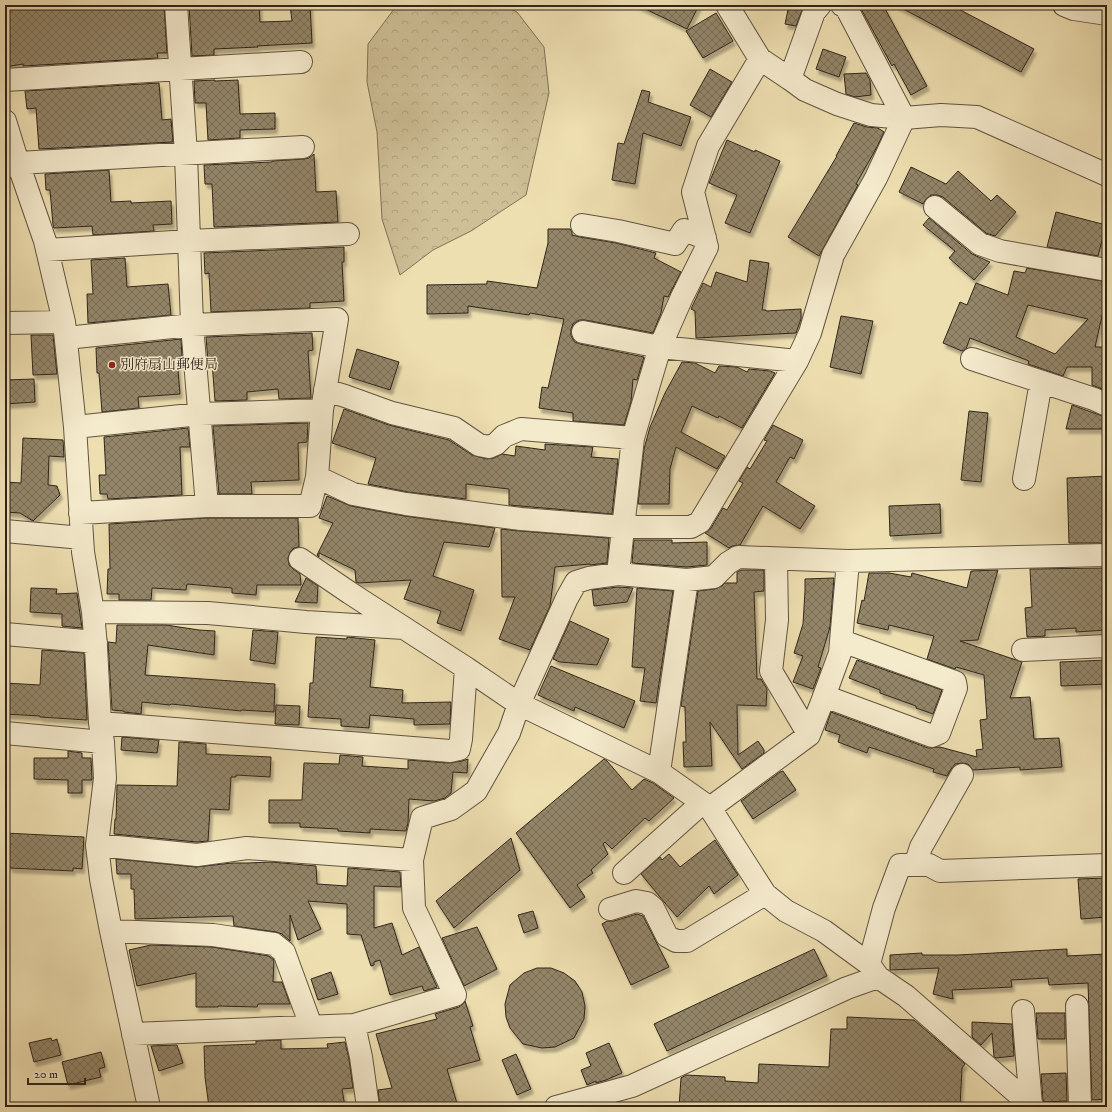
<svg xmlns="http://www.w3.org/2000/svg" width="1112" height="1112" font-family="'IM FELL DW Pica','Noto Serif JP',serif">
  <defs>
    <pattern id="forest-crowns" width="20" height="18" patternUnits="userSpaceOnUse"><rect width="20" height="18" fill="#cebf97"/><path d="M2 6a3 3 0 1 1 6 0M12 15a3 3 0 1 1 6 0" fill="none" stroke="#b1a482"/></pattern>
    <pattern id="building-cross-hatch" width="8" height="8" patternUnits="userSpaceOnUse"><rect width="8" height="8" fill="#938669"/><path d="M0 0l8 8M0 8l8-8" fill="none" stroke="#786d56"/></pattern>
    <filter id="shadow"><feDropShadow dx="2.5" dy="4.5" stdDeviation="1" flood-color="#0004"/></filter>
  </defs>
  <rect width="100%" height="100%" fill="#eedfb1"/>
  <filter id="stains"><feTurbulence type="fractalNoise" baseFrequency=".005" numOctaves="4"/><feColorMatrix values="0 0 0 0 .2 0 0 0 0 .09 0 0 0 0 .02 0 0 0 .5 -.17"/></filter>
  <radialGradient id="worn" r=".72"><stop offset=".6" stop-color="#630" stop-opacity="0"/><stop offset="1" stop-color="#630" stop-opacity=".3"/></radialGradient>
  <path fill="url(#forest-crowns)" stroke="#7f7258" d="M397,5H503L517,12L544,47L549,93L526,195L471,231L433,250L400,275L382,219L377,132L367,82L368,44Z"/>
  <path fill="url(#building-cross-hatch)" stroke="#30251a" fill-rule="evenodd" filter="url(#shadow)" d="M5,5H164L167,53H157L158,58L23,66V64L5,67Z
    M189,5H259L260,22L292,21L290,5H310L312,43L257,46L258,47L214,49V55L192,56Z
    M637,5H699L687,29Z
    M789,5H804L796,26L785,24Z
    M859,5H883L927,86L911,95L894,64L892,66Z
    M896,5H951L1034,49L1021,72Z
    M716,13L733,41L703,58L686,31Z
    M823,49L846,57L839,77L816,69Z
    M710,69L732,82L711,117L690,105Z
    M866,73L870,80L871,95L855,97L846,94L844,74Z
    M215,80V81L238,80L240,114L275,113V129L240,130V138L208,140L206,103H195L194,81Z
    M159,83L162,120L171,119L173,142L39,149L36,108L27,109L25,91Z
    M642,90L650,92L648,102L691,117L681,146L643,133L635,184L612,180L618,143L624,144Z
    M854,123L867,127L878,128L884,132L877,147L856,184L858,185L819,256L788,237L837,156H836Z
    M727,140L755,152V150L780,161L750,233L725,223L737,195L709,183Z
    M314,154L316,192L336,191L338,222L214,227L212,184H205L204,165L272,162V161L304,159L309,158Z
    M911,167L946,184L958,171L991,201L997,195L1016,212L995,236L986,233L943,197L937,195H931L926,199L923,204L899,192Z
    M109,170L111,202L131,201V203L171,201L172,224L153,225L154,231L93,235L92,226L54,228L53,225L50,190H46L45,174Z
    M1056,212L1106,225L1098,256L1047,247Z
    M929,218L972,254L990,262L974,280L949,258L955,251L923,225Z
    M548,229H570L572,232V235L580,237L616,243L656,253L654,258L681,272L668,297L664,296L661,313L653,333L585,320H579L573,324L571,329V336L575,342L580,344L644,357L637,380L633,379L631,402L624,425L573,421V413L539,408L542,387L548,388L564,319L530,313L529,315L468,306V313L427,314V285L487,284V281L537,288L548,243Z
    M344,247V262H342L344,301L310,303V308L211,312L209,273L205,274L204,253Z
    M125,258L127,287L168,284L171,315L88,323L87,294H93L91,260Z
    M750,260L769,263L762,310H766V311L801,309V319L796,333L696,338L695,311L691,309L703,283L711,287L716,272L747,282Z
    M1027,268L1107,282V294L1095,347H1107V391L1092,385V367H1067L1063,376L1028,364L1029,361L970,338L966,349L962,351L943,343L960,302L967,305L976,283L1008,295L1014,271L1025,273ZM1028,305L1088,319L1055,354L1016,337Z
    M841,316L873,321L861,374L830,367Z
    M312,333L313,350L308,351L311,398L279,399L278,389L247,392V400L215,401L212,362H208L206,337Z
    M31,335H53L57,374L33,375Z
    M181,339L182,358L177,359L180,394L138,397L139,408L102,412L99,373H97L96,348Z
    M357,349L399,362L390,390L349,377Z
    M682,362L695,363L715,373L719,366L737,367L747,372L749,369L770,371L775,373L742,428L719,416L718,418L692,406L681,432L725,456L717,469L676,447L670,469L669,504H638L644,449L650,427L665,393Z
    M34,379L35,402L5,404V380Z
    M1072,405L1105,417L1102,429H1066Z
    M344,409L389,425L449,440L472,455L487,459L494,458L502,454L515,456L516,446L545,450V444L593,447L591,457L618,459L612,514L509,505V489L466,484V499L408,492L368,484L376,458L332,443Z
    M969,411L988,413L981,482L961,480Z
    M308,423L307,442L298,443L299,480L251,482L252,494H219L213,426Z
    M773,425L803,440L794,459L790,457L776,482L815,506L800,529L763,506L740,545L732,546L729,548L705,533L711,528L723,508L727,510L743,483L739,481L747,467L750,469L767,441L764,440Z
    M188,428L190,447H180L182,495L108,499L107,494H100L99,475H106L104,437Z
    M23,438L63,440L64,457L49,456L48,485L57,486L60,495L33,521L20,513L5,512V482L21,483Z
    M1107,476V543H1069L1067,478Z
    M327,496L351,506L404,516L495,528L489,547L444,542L433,576L474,590L461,631L437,623L441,611L404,599L411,580L358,583L356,582L355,570L319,553V557L317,555L333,523L319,518Z
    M940,504L941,533L890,536L889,506Z
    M207,518H298L299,547L294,548L290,552L288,558L289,565L293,569L300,574L301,585H257L256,595L232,593V588L187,584L186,590L152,588L151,600H119V594H107L108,569H110L109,524Z
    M501,529L520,531L609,538L607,563L590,565V564L555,567L550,606L530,650L499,639L515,597H502Z
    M634,540H672V543L707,542V565L687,567L632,563Z
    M1107,568V630L1076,632V628L1045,630V636L1027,637L1025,608L1032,607L1030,569Z
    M741,570H764V591L754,592L757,679H761L767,689L766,706L737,705L738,755L758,741L764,750V753L742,769L710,722L712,766L684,767L683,742H686L685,707L681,706L698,591L715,589L722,586L725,583H737V572Z
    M998,570L978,640L960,641L1022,662L1010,698L1030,697L1034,739L1059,738L1062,767L1020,770V767L973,770L968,764L962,763L955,764L951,769L947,776L933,772L934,769L869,747L867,753L838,742L840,735L825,730L831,712L928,748L940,747L977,757L976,750L983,749L980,720L987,719L984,675L956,667L955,669L927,659L934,636L889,625L888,630L857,623L862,600L864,601L869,573H889L911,577L912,573L967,588L971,571Z
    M306,578L318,586L317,603L295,602Z
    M834,578L830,627L818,667L821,668L813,689L793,682L803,656L794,653L803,624L805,591V579Z
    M618,587L633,588L627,602L594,606L592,590Z
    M31,588L57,589L56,594L77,593L82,628L62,626V614L30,612Z
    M637,588L673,591L656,703L640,701L645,668L632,667Z
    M570,621L609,639L597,665L560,662L553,659Z
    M117,625H166L199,630L215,631L214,655L148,645L145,675L275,684L274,712L241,710V711L171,704L170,705L142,702L141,714L124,712V711L112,710L108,642L116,643Z
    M253,630L278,632L275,664L250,660Z
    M316,637L347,639V637L375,640L370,687L403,690L402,703L451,702L450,724L414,725V719L370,715L369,728L341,726V719L308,717L310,683H313Z
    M42,650L84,653L87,720L40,717V716L5,714V683L40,685Z
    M857,660L942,690L933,714L916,708V706L880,693V690L849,678Z
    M1107,660V684L1061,686L1060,662Z
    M551,666L635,701L624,728L575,707L574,711L538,695Z
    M276,705L300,706L299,725L275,724Z
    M122,737L159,740L157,753L121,750Z
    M179,742L206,744V754L271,757L270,777L236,775V777H231L229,810L210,809L208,841L197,842L114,834L115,819H116L117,785L177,786Z
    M68,751L82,753V758H91L92,780H82V793H68V780L34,779V758H68Z
    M340,755L363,757L362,766L408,769V760L449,763L462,761L468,759L467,773L453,772L451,793L445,798L434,801L409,799L408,823L406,831L370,829V833L338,831V829L300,827V823H269V800H302L304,763L339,764Z
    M604,759L607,761L632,790L644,779L653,783L674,798L649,821L645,818L612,849L605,842L603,844L608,854L591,870L593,873L577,885L585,897L570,908L516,833Z
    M783,771L796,790L753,819L741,801L780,772Z
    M5,833L84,837L82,869L73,868V871L10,868V866L5,865Z
    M511,838L520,870L454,928L436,901Z
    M715,840L738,875L714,894L709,886L677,917L665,903L641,874L660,857L662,860L669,854L680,867Z
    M116,859L196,867L232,863H248L271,862L316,866L317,884L347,886L348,868L400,872L401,887L374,886V928L392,923L402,955L419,947L437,987L424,991L422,986L390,995L380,960L374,962V965L371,966L361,935L347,934V904L308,901L321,929L298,940L290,915V941L282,934L276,932L234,926L233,916L135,919L134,889H131V874H117Z
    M1107,878V917L1081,919L1078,879Z
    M533,911L538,928L524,933L518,915Z
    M637,914L643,916L669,967L631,985L602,924L607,921H614Z
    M477,927L497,969L464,986L442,938Z
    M151,945L212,947L269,956L274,960L273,982H282L290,1004H258L257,1007L218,1006V1007H196V973L137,986L129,950Z
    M814,949L827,976L667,1051L654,1024Z
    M1067,949V956L1107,954V1099L1092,1100L1088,983L1049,985L1048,978L1011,980L1012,987L952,990L953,999L933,994L939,968L890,970V955L922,953V955H958Z
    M537,968H551L564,973L575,981L582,992L585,1006L584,1019L574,1038L555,1047L542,1048L523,1044L510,1028L506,1017L505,1004L510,985L524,973Z
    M331,972L338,994L318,1000L311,979Z
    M465,1001L473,1026L470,1027L480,1060L447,1069L458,1107H431L430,1103L406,1107H380L378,1090L392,1088L376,1034L437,1019L435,1014L459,1007L464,1003Z
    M1036,1013H1065V1039H1038Z
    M847,1017L914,1020L965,1064L962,1068L960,1107H788L731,1104V1107H679L681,1078L686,1075L725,1077V1081L758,1083L759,1064L829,1067L831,1029H847Z
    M972,1022L1012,1024L1014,1056L996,1058L994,1057L992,1033L981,1045L972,1037Z
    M51,1038L52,1041L57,1039L61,1055L34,1062L29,1043Z
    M281,1040V1049L328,1048L327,1044L345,1042L349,1059L353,1088L342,1089L345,1107H209L205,1077L204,1046L256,1044V1041Z
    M609,1043L622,1073L606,1080L596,1083V1081L587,1085L581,1070L591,1066L586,1053Z
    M177,1045L183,1063L159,1071L151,1046Z
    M101,1052L105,1067L99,1069L101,1077L68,1085L62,1062Z
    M516,1054L531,1089L517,1095L502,1060Z
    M1066,1073L1067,1101L1044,1102L1043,1100L1041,1074Z"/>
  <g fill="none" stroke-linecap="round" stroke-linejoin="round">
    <defs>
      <path id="minor" d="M176,5L186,154L192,325L207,506
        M727,5L760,59L790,79L805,90L837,104L871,115L904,118L941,115L977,117L1107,175
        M842,5L846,7L904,118
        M1064,5L1074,9L1107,14
        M790,79L814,12L820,5
        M5,80L180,69L301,62
        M5,121L18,163L45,241L64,322L75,427L83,552L93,612L96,647L100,723L103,742L105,778L97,845L101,879L111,931L149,1107
        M5,167L18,163L303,147
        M935,207L980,244L1000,251L1107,270
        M582,225L618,231L675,244L684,230L705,238
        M47,250L189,241L348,234
        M5,323L64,322
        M583,332L660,347L797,361
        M66,338L192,325L337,319L322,410L317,477L310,506H207L80,513
        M972,359L1094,399L1107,405
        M325,390L345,396L392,413L454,428L479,445L489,447L496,444L504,436L521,429L633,438
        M75,427L200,414L322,410
        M317,477L353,494L406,504L521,519L623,527H691L700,522L797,361L810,333L833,255L876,178L904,118
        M1024,479L1041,382
        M5,531L82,538
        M300,559L350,593L466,668L519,704L659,772L710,808L765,894L786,911L824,931L869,964L878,977L906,996L1033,1107
        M776,559L777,620L771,671L809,735
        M618,574L633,438L660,347L682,297L707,247L693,192L708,146L760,59
        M93,612L208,613L306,622L404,628
        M5,634L96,642
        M1023,650L1107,646
        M824,696L932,736L939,733L956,688L955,682L842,641
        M100,723L450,751L459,749L461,739L466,668
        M5,733L103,742
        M659,772L687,580
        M710,808L809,735L822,702L840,653L848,561
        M97,845L197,855L247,848L412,860
        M915,865L921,847L962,775
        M624,873L702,803
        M610,909L636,901L647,903L653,908L667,936L676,941H687L765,894
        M111,931L213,935L274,944L284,952L311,1026
        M869,964L884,908L900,865H929L940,871L1107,865
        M1077,1006L1080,1107
        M1023,1011L1031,1105
        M354,1025L361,1057L368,1107
        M133,1034L354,1025L455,995L414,908L412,860L422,818L451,809L476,791L509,733L519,704L567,598L576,582L589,578L618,574L687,580L714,577L728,563L738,557L848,561L1107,555
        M556,1107L632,1086L847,988L878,977"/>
    </defs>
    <use href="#minor" stroke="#605440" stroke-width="24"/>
    <use href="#minor" stroke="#f4eacc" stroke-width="22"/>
  </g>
  <circle fill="#8f2418" stroke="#f4eacc" stroke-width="1.5" cx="112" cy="365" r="4"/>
  <g text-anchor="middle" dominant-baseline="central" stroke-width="3" stroke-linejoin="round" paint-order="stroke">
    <g font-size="14" fill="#30251a" stroke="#f4eacc" text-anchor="start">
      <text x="120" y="365">別府扇山郵便局</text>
    </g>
  </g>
  <rect width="1112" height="1112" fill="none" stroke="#eedfb1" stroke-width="20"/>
  <rect x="6" y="6" width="1100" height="1100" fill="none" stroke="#30251a" stroke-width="2"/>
  <rect x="10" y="10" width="1092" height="1092" fill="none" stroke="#30251a"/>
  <path d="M28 1078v6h57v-6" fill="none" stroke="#30251a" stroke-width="2"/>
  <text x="34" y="1078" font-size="12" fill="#30251a" stroke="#f4eacc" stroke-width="3" paint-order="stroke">20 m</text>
  <rect width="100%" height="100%" filter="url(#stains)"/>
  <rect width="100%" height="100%" fill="url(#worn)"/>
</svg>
